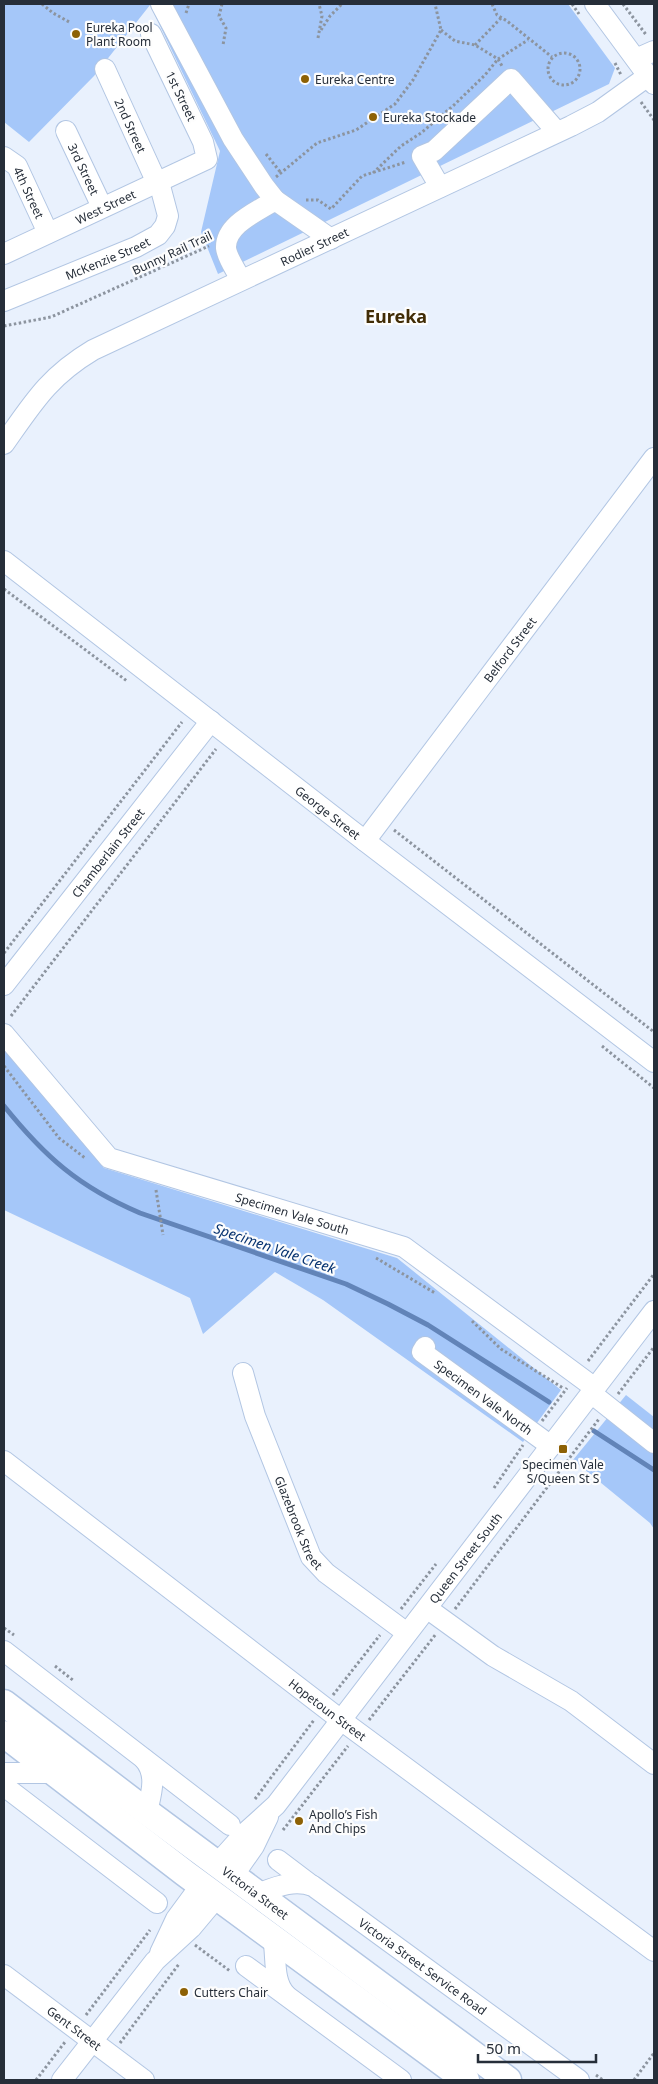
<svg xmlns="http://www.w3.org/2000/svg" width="658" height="2084" font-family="'Noto Sans',sans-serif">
  <rect width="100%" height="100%" fill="#e9f1fd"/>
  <path fill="#a5c7f9" d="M4,4H568L615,68L609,84L218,274L201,232L220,151L150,5L94,76L29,142L4,122Z
    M8,1047L104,1168L397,1258L561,1390L523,1442L323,1300L275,1272L203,1334L190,1298L4,1210V1048Z
    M626,1395L654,1417V1529L650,1523L573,1460Z"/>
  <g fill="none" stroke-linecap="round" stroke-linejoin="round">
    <path stroke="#6284b8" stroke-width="5" d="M4,1106C45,1157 79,1187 140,1213L346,1284L388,1304L428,1325L549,1402
      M594,1431L654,1470"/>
    <defs>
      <g id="minor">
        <path d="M161,4L233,139L264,186L275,200"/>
        <path d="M595,4L654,84"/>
        <path d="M636,59L654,51"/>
        <path id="s1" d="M105,69L157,183"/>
        <path id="s2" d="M66,131L102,207"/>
        <path id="s3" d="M4,157L17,166L48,233"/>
        <path d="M440,187L422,156L434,151L511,79L557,132"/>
        <path id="s4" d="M4,254L207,159L203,142L151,34"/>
        <path d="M241,280C236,270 227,258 226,248C225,224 259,211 275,200L331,239"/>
        <path id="s5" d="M4,301L136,247L158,235L165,226L168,216L159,182"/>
        <path id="s6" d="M4,444C33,403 48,377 93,350L571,126L598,112L648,76"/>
        <path id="s7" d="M4,561L365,841L654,1062"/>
        <path id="s8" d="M365,841L654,458"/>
        <path id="s9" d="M4,985L211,721"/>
        <path id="s10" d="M4,1034L109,1158L404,1247L595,1388"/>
        <path id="s11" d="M425,1347L422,1352L551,1446"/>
        <path id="s12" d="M243,1373L255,1416L311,1557L326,1573L407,1633"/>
        <path d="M591,1393L654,1443"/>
        <path id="s13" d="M4,1461L341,1720L654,1951"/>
        <path d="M428,1609L493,1656L571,1701L654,1764"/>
        <path d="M4,1651L230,1825"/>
        <path d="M144,1759C158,1775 151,1794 147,1812"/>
        <path d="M4,1773H54"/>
        <path d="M4,1786L157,1903"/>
        <path d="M278,1860L311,1885"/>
        <path id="s14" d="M217,1864L244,1834L276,1805L654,1311"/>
        <path d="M233,1876L254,1846L268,1817"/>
        <path id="s15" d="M257,1894C276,1887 293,1879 313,1886L579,2080"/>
        <path d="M273,1938C277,1956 272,1981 286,1995"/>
        <path d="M160,1953L176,1919L201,1885"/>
        <path d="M246,1966L401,2080"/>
        <path id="s16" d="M4,1975L144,2080"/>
        <path d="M62,2080L155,1961L191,1928L217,1897"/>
      </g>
      <g id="major">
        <path id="s17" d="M4,1703L147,1812L508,2080"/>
        <path d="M4,1734L186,1874L466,2080"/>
      </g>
    </defs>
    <use href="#minor" stroke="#b2c6e3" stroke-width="22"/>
    <use href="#major" stroke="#b2c6e3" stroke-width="29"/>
    <path stroke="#8c949f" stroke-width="3" stroke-dasharray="2.5 2.5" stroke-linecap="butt" d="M42,4L53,13L71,23
      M222,4L219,16L226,28L223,45
      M492,4L497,15L507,21L552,57
      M572,4L579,14
      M623,4L647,36
      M186,13L189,4
      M321,30L330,16L342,4
      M441,30L455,41L475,45L498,59L528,40
      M318,38L322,16L319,4
      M475,45L501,18
      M548 69a16 16 0 1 1 32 0a16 16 0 1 1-32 0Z
      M615,63L621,75
      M641,102L654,120
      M266,154L281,173
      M373,173L401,146L421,133L454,105L485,75L498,59L502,66
      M276,177L317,143L356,130L395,104L413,80L441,30L435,4
      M306,200H318L331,209L362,176L406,162
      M4,326L51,317L209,246
      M4,589L127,681
      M394,830L654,1032
      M4,953L182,722
      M11,1016L216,749
      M602,1046L654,1088
      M4,1066L59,1138L85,1158
      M156,1190L163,1235
      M376,1258L435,1293
      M472,1321L501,1349L563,1388
      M588,1361L654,1274
      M618,1394L654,1347
      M542,1421L567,1388
      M494,1488L523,1445
      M401,1609L436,1564
      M455,1609L599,1419
      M4,1628L14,1635
      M55,1666L74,1681
      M333,1695L380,1635
      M369,1720L436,1634
      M255,1799L314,1720
      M283,1830L348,1746
      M195,1945L230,1971
      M86,2015L150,1930
      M120,2043L179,1964
      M596,2075L603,2080
      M36,2080L65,2042
      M634,2080L654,2053"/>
    <use href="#minor" stroke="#fff" stroke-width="20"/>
    <use href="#major" stroke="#fff" stroke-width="26"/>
  </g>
  <g fill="#8d6105" stroke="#fdfdfd" stroke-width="2">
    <circle cx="76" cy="34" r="5"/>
    <circle cx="305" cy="79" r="5"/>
    <circle cx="373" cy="117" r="5"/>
    <rect x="558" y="1444" width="10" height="10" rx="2.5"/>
    <circle cx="299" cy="1821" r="5"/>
    <circle cx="184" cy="1992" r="5"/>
  </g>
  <g text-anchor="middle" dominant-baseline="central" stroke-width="4.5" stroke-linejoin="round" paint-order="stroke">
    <g font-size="12" fill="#262e39" stroke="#fdfdfd" text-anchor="start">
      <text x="86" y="27">Eureka Pool<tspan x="86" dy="14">Plant Room</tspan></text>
      <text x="315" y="79">Eureka Centre</text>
      <text x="383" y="117">Eureka Stockade</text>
      <text x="563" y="1464" text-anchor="middle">Specimen Vale<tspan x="563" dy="14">S/Queen St S</tspan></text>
      <text x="309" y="1814">Apollo’s Fish<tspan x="309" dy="14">And Chips</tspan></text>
      <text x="194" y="1992">Cutters Chair</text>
    </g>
    <g font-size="12" fill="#262e39" stroke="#fdfdfd">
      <text transform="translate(181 96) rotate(64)">1st Street</text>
      <text stroke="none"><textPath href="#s1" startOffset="62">2nd Street</textPath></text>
      <text stroke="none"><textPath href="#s2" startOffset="42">3rd Street</textPath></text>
      <text stroke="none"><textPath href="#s3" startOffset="45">4th Street</textPath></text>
      <text stroke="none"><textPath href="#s4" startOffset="112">West Street</textPath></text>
      <text stroke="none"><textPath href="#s6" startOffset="375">Rodier Street</textPath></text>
      <text transform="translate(172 253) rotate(-25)">Bunny Rail Trail</text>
      <text stroke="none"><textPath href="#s5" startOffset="112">McKenzie Street</textPath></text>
      <text stroke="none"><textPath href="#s8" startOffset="240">Belford Street</textPath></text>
      <text stroke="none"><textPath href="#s7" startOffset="410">George Street</textPath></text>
      <text stroke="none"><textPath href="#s9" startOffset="168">Chamberlain Street</textPath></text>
      <text stroke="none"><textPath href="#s10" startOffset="354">Specimen Vale South</textPath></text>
      <text stroke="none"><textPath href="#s11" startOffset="82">Specimen Vale North</textPath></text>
      <text stroke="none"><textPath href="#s12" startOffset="160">Glazebrook Street</textPath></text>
      <text stroke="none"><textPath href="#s14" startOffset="395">Queen Street South</textPath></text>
      <text stroke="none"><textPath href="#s13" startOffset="408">Hopetoun Street</textPath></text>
      <text stroke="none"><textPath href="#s17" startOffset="315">Victoria Street</textPath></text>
      <text stroke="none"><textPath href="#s15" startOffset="194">Victoria Street Service Road</textPath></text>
      <text stroke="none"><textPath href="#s16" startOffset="88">Gent Street</textPath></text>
    </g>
    <g font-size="14" font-style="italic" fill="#093572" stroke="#fdfdfd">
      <text transform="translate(275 1248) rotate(19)">Specimen Vale Creek</text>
    </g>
    <g font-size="18" font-weight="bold" fill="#422d06" stroke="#fdfdfd">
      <text x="396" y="316">Eureka</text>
    </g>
  </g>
  <rect width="658" height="2084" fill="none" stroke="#262e39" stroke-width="10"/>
  <path d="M478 2054v8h118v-8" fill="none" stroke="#262e39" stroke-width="2.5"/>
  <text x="486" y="2054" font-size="15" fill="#262e39" stroke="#fdfdfd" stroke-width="4" paint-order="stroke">50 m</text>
</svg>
